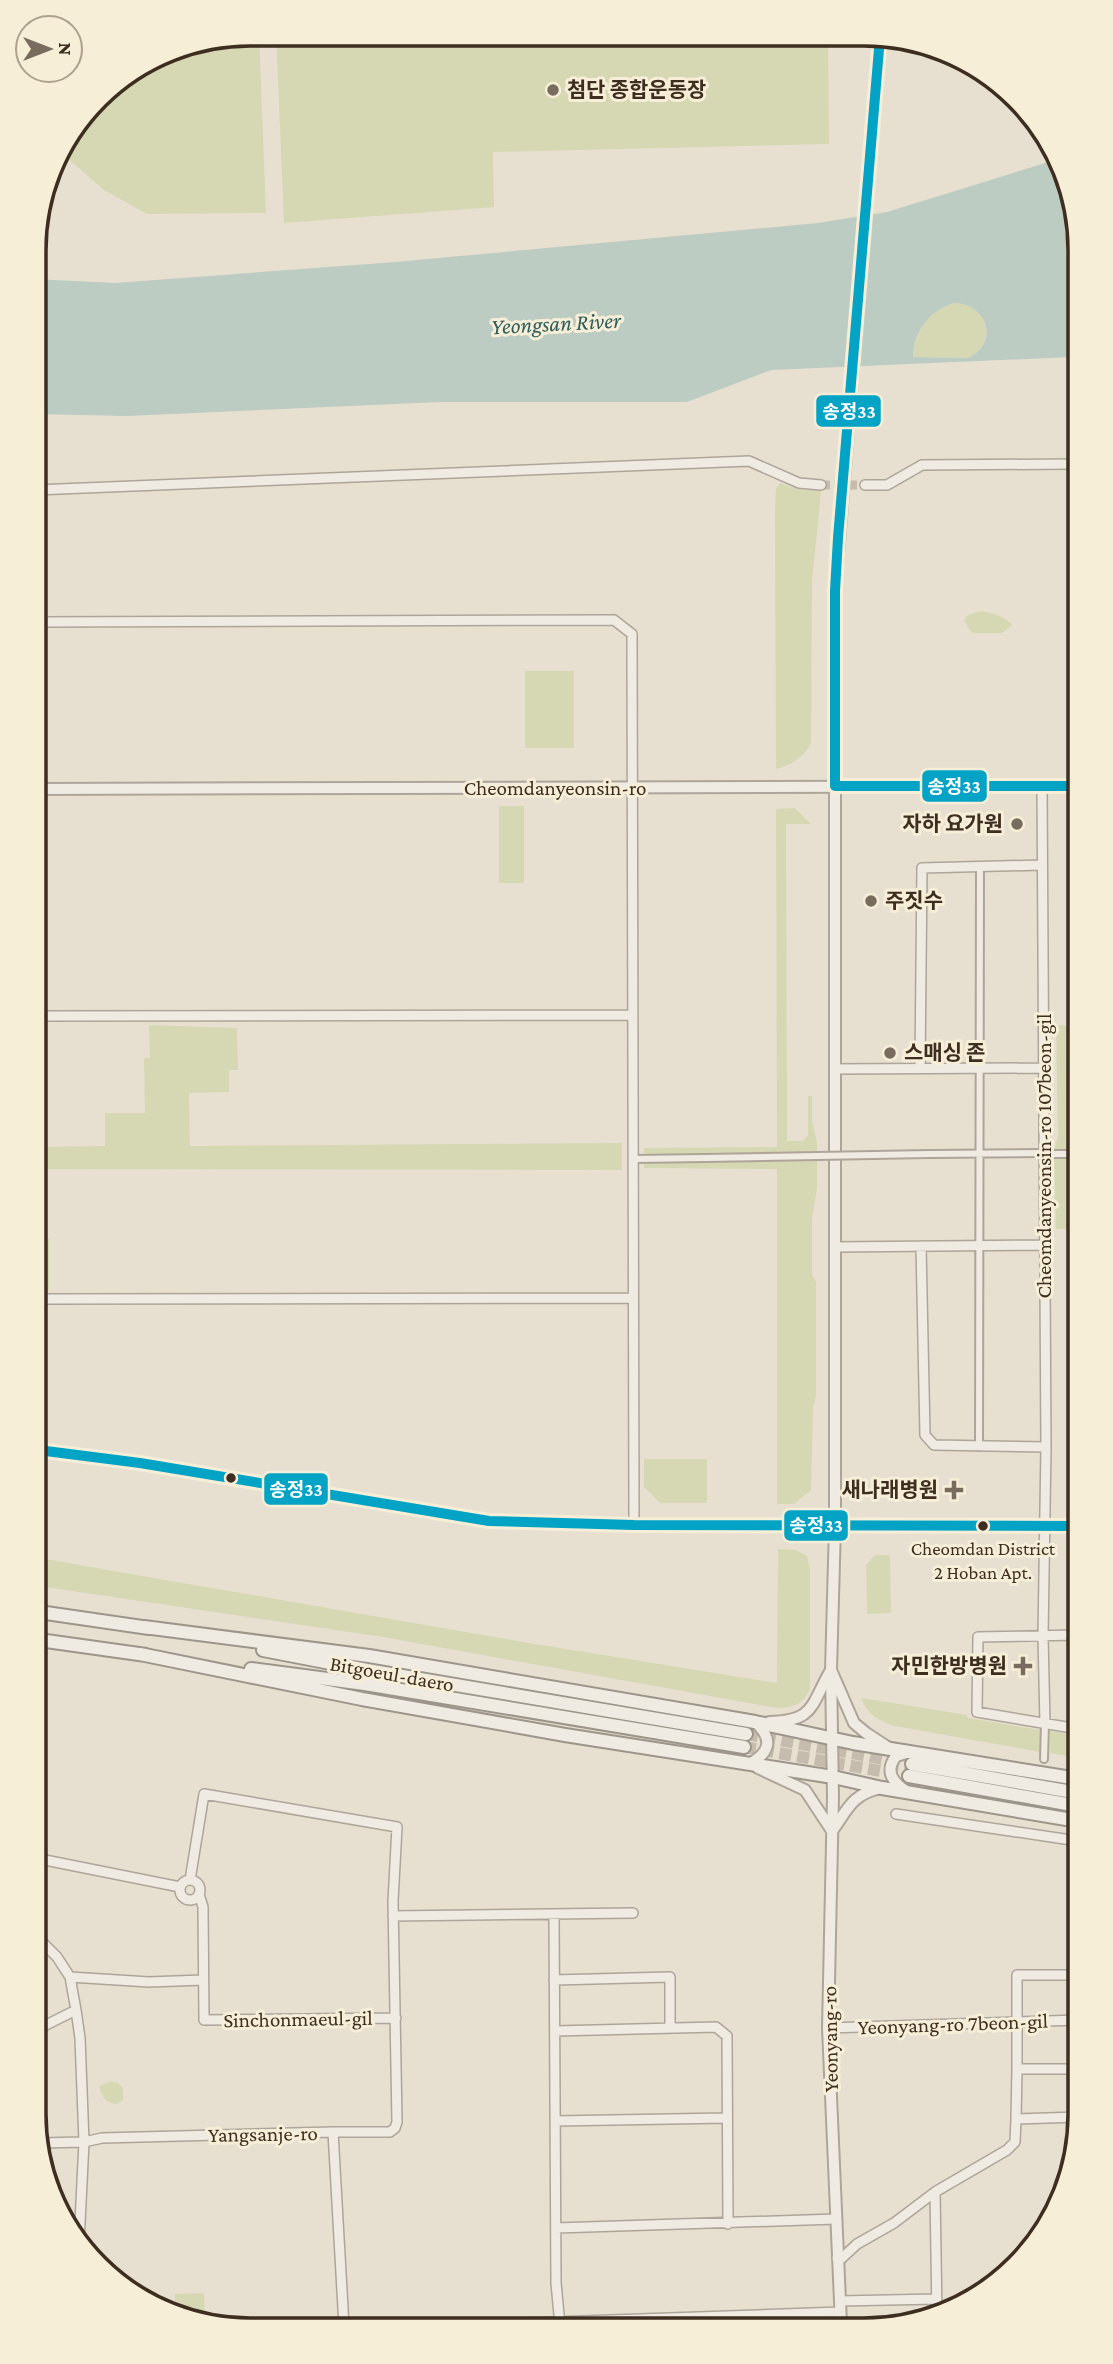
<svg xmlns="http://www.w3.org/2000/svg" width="1113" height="2364" font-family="'Crimson Pro','Noto Sans KR',serif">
  <rect width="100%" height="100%" fill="#e7e0d1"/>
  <path fill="#d6d7b3" d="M250,33H259L266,213L147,214L104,190L64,155H55L107,87L167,50Z
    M276,33L828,37L829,144L493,152L494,207L284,223Z
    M954,303C988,304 1000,343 968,358L913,357C916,331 927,311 954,303Z
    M780,483L797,489L821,491L812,582L811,744C801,759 793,764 776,769L775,510L776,488Z
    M980,611C992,613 1004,615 1012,625L1002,633H972L964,621L966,616Z
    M525,671H574V748H525Z
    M499,806H524V883H499Z
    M795,808L811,824H786L787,1141H803L808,1135V1096H812V1120L817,1143V1188L812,1218V1275L816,1282V1395L813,1409L811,1490L794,1504H777V1169L644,1168V1148L777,1147L776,809Z
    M149,1025L237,1028L238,1070H229V1092L189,1093L190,1146L622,1143V1170L37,1169V1147L105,1146V1113H145L144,1058H150Z
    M1056,1025L1075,1026L1076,1229H1056L1054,1154L1058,1135Z
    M37,1239H49V1290H38Z
    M644,1459H707V1503H660L644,1487Z
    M778,1549L796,1550L807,1556L810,1569V1689C803,1704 794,1708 777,1708L383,1637L39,1586V1558L535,1644L777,1683Z
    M875,1555H890L891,1613L867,1614L866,1565Z
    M861,1698L967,1715L968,1718L1041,1730L1040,1752L895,1726C878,1720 868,1715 861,1698Z
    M1050,1731L1078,1736V1758L1050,1753Z
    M111,2081L118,2083L123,2088V2100L117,2104C105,2103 102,2097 99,2086Z
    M204,2293L205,2318L192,2319L175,2311V2294Z"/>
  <path fill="#bcccc2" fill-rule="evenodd" d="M1058,159L1072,193L1073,357L771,370L687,402H440L127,416L34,414V279L115,283L395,262L818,223L887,212ZM954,303C988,304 1000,343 968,358L913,357C914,331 929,311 954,303Z"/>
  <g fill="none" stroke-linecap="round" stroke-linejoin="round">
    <path stroke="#c5bcae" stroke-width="9" stroke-dasharray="9 4.5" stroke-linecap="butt" d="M821,485H865"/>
    <path stroke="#c5bcae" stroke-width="12" stroke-dasharray="12 6" stroke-linecap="butt" d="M746,1734L912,1764
      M744,1747L909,1776"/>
    <defs>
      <path id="pedestrian" d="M929,1154L1044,1153
        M1054,1154H1076
        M633,1159L705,1158
        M979,1447L980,867
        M1044,1759L1045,1724"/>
      <path id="minor" d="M865,485H887L922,465L1073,464
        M35,490L749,461L799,483L821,485
        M35,622L614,620L632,634L634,1525
        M1042,786L1046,1447L1043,1636L1045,1724
        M37,1016L631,1015
        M920,1068L922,868L1042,865
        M835,1069L1043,1068
        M921,1246L925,1435L934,1445L1046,1447
        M835,1247L1044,1245
        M38,1299L633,1298
        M1077,1635L978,1637L977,1712L1078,1729
        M896,1814L1078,1841
        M40,1859L180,1887
        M180 1890a10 10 0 1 1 20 0a10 10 0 1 1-20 0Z
        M190,1880L204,1794L397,1827L393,1901L397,2122L395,2128L390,2132H333
        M199,1894L203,1907L204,2020L396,2018
        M554,1915L556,2283L560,2325
        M393,1916L633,1913
        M40,1940L57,1957L70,1977L76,2010L80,2038L84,2142L79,2243
        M1079,1975H1017V2069H1079
        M70,1977L149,1982L203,1980
        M554,1980L670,1977V2027
        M40,2028L76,2010
        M828,2028L1079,2020
        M555,2031L716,2027L727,2036L728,2224
        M1016,2119L1017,2069
        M555,2121L727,2118
        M41,2143L84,2142L102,2138L333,2132L344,2326
        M935,2192L937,2316
        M556,2228L836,2219
        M837,2258H842L857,2244L894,2223L935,2192L1007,2150L1015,2142L1016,2119L1079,2117
        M840,2301L936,2299
        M436,2326L840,2312"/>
      <path id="tertiary" d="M36,789L1074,786
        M38,1450L140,1463L489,1521L634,1525L1077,1526
        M769,1722C815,1721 810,1706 831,1670L854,1723L866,1733L889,1748
        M907,1753L896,1756C884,1772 893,1783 908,1792
        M749,1764C770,1753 774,1739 755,1722
        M758,1768L805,1790L832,1831C848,1809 852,1794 881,1788
        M841,2324L828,2028L833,1797L831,1670L835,1526V591L880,37"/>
      <path id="secondary" d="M39,1612L149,1628
        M144,1627L369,1656L755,1722L853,1743L1078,1779
        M39,1640L146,1655
        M263,1650L367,1670L746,1734
        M140,1654L362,1699L565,1735L833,1777L882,1788L1078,1821
        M251,1669L365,1684L744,1747
        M912,1764L1078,1793
        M909,1776L1078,1806"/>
    </defs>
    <use href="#pedestrian" stroke="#ada599" stroke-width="10"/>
    <use href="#minor" stroke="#ada599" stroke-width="12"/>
    <use href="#tertiary" stroke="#ada599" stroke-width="14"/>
    <use href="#secondary" stroke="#9c958a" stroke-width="16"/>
    <use href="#pedestrian" stroke="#efebe3" stroke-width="6"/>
    <use href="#minor" stroke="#efebe3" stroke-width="9"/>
    <use href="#tertiary" stroke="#efebe3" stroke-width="10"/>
    <use href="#secondary" stroke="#efebe3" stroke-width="12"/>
    <defs>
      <path id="pedestrian-bridge" d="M705,1158L929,1154"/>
    </defs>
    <use href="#pedestrian-bridge" stroke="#ada599" stroke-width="10" stroke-linecap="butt"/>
    <use href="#pedestrian-bridge" stroke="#efebe3" stroke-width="6"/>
    <defs>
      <path id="bus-1" d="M835,786V591L838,538L880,37
        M835,786H1074
        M38,1450L140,1463L489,1521L634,1525L1077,1526"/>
    </defs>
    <use href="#bus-1" stroke="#f7eed8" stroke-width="16"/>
    <use href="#bus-1" stroke="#03a3c5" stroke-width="10"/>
  </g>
  <g fill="#786c5e" stroke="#f7eed8" stroke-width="2.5">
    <circle cx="553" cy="90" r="7"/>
    <circle cx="1017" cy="824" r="7"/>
    <circle cx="871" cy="901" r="7"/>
    <circle cx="890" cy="1053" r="7"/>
    <path d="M950.5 1479.5h7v7h7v7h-7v7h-7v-7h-7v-7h7z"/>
    <path d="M1019.5 1655.5h7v7h7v7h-7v7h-7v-7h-7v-7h7z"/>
  </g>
  <g fill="#3d2e20" stroke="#f7eed8" stroke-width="2.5">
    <circle cx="231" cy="1478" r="6"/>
    <circle cx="983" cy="1526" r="6"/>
  </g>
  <g text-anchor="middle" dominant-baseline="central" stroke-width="6" stroke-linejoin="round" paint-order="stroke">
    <g font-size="19" fill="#3d2e20" stroke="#f7eed8">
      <text x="983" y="1548">Cheomdan District<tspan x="983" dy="24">2 Hoban Apt.</tspan></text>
    </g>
    <g font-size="21" font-weight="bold" fill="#3d2e20" stroke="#f7eed8" text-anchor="start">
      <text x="567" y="90">첨단 종합운동장</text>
      <text x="1003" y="824" text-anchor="end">자하 요가원</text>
      <text x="885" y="901">주짓수</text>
      <text x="904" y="1053">스매싱 존</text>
      <text x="938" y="1490" text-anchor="end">새나래병원</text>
      <text x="1007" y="1666" text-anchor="end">자민한방병원</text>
    </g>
    <g font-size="21" fill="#3d2e20" stroke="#f7eed8">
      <text x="555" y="788">Cheomdanyeonsin-ro</text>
      <text transform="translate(1044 1156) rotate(-90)">Cheomdanyeonsin-ro 107beon-gil</text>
      <text transform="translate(392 1674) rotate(10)">Bitgoeul-daero</text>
      <text transform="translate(298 2019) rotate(-1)">Sinchonmaeul-gil</text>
      <text transform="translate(953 2024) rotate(-2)">Yeonyang-ro 7beon-gil</text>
      <text transform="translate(830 2039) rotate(-91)">Yeonyang-ro</text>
      <text transform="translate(263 2134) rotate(-1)">Yangsanje-ro</text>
    </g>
    <g font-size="23" font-style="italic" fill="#2f5d5a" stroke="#f7eed8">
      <text transform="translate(556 323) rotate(-3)">Yeongsan River</text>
    </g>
  </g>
  <path d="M0 0H1113V2364H0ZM250 46H864A204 204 0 0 1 1068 250V2114A204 204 0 0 1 864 2318H250A204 204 0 0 1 46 2114V250A204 204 0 0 1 250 46Z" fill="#f7eed8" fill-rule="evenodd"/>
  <path fill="none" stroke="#3d2e20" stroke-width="3.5" d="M250 46H864A204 204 0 0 1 1068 250V2114A204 204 0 0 1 864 2318H250A204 204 0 0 1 46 2114V250A204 204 0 0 1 250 46Z"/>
  <g stroke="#f7eed8" stroke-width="2.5">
    <rect x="815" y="394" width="67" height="34" rx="7" fill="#03a3c5"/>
    <rect x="921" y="769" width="67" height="34" rx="7" fill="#03a3c5"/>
    <rect x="263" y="1472" width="66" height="34" rx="7" fill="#03a3c5"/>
    <rect x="783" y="1509" width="66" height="33" rx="7" fill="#03a3c5"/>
  </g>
  <g font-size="19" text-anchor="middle" font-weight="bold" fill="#fff">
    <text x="849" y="418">송정33</text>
    <text x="954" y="793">송정33</text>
    <text x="296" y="1496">송정33</text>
    <text x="816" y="1532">송정33</text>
  </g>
  <g transform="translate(49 49) rotate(90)"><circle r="33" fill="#f7eed8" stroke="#ada18e" stroke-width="2"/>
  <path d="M0-5L12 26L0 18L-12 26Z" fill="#786c5e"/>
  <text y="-10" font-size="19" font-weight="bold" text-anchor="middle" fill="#3d2e20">N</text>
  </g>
</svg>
